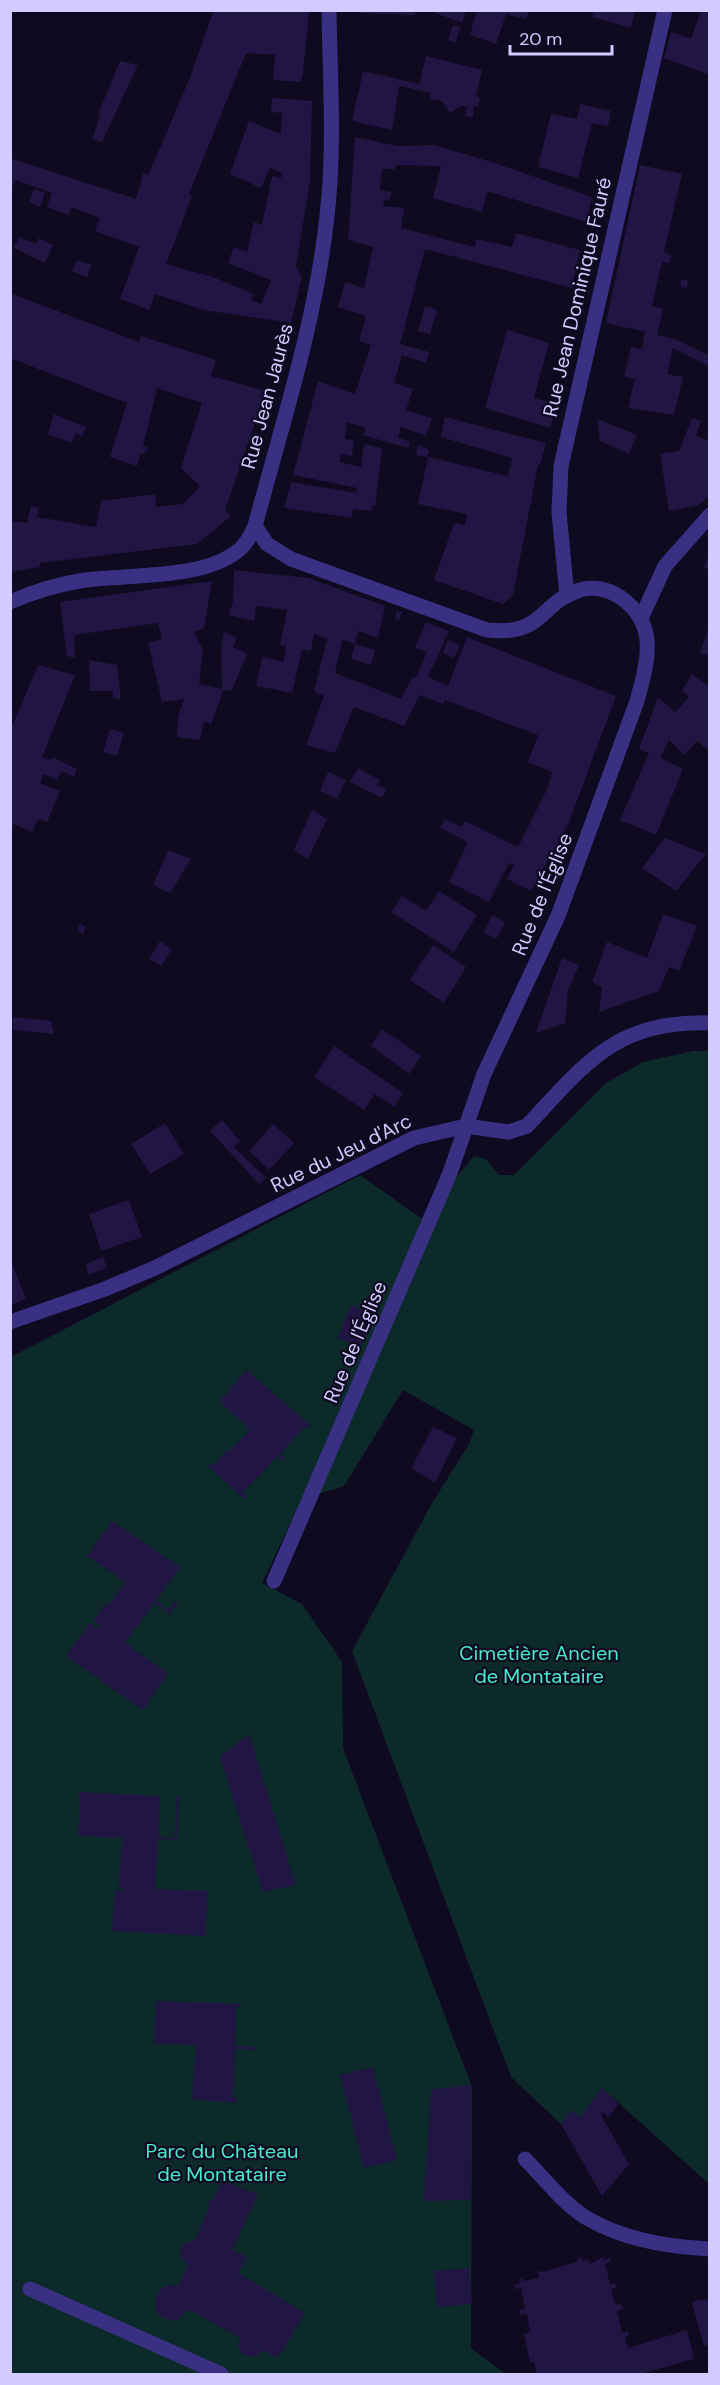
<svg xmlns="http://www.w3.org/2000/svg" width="720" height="2385" font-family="'DM Sans',sans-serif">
  <rect width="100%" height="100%" fill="#0f0a20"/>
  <path fill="#0d2a2b" d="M693,1051H709V2184L602,2088L568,2136L561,2124L511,2077L352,1651L431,1505L469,1444L474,1430L403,1390L344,1486L302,1499L262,1583L302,1604L342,1662L343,1748L472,2087L471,2348L505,2374H11V1357L360,1175L422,1219L474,1156L486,1159L499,1175H514L606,1083L643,1062Z"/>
  <path fill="#211543" d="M214,10H309L303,74L301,82L273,80L275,55L246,53L189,194L192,196L166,264L213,277L254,294L251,300L261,304L271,280L228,263L234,247L247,252L254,222L262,225L272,176L281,178L282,173L270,168L261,188L230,174L249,121L281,134L282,113L271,112L272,98L312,101L310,181L296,266L302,277L291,323L204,310L155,294L149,310L120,299L139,247L95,231L100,218L71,207L69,215L47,207L52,193L16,180L10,191V158L136,199L143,173L148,175L151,169L190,77Z
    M361,10H415V15L361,13Z
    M428,10H466L462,23Z
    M477,10H529L526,19L506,14L496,44L470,35Z
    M594,10H635L631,28L592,17Z
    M701,10H710V75L664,58L671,32L691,39Z
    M453,25L461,27L455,43L448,40Z
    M426,56L482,70L476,96L480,98L478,107L474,105L473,117L465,116L467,107L461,106L450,113L442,101L429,99L431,93L399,86L392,130L352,121L363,71L419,84Z
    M120,61L138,65L102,142L92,139L100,116L98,114Z
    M580,104L611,111L608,126L592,123L578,178L538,167L551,114L577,119Z
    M355,137L398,146L435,145L495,163L592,197L586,222L487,191L482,212L433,198L441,166L396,165L395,169H382L380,190L392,192L389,201L384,200L383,206L404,208L401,228L475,247L476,239L512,247L516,233L580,250L572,288L425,249L400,344L429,352L426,363L402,355L394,383L413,389L406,410L432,418L426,436L401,427L398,437L410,442L408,448L363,435L366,428L347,422L345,439L354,440L352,456L341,454L339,462L361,467L364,444L382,448L375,507L372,506L371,511L353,509L352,518L284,508L291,482L356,493L357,488L293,475L318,381L355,394L371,345L359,341L366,316L338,307L345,282L364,288L373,247L348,240Z
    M640,165L682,174L664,252L672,256L668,264L662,261L652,306L663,309L657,335L675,339L710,356V367L673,348L667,374L683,377L674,415L628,408L635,379L624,377L631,347L642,349L645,332L606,323Z
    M34,189L45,193L40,207L29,202Z
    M19,237L36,244L39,238L53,245L45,263L14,248Z
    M77,260L92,265L87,277L72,271Z
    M682,279L688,281L687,288L680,286Z
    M10,293L139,342L141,336L216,360L211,376L266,391L225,510L231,516L197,544L40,563V567L10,572V521L27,523L31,506L39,508L37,517L96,527L101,501L155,494L156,507L183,504L200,486L181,468L202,403L157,388L143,446L148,447L145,454L141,453L137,466L110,457L127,403L10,358Z
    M425,306L437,310L430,334L418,331Z
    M507,330L549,343L534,398L556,404L550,428L485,408Z
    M54,414L86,427L82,436L76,433L71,443L48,434Z
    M445,417L546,443L540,465H538L513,595L503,604L434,580L454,523L465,525L467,514L418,504L428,457L508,476L512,458L441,437Z
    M692,418L701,421L696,436L710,441V495L699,505L669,511L660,454L679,451Z
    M597,419L637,435L629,454L600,441Z
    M418,444L429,450L428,457L416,455Z
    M709,554H710V570L704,568Z
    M234,570L309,578L385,606L378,638L358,631L355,644L342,640L335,673L401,699L413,676L416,678L427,652L415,648L426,622L449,631L428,677L448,686L467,637L616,696L568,825L531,891L507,879L514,865L509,863L489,902L449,882L468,842L440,828L445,819L462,827L465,821L518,847L548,787L552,772L528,762L538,735L445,700L443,704L420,695L404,726L354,707L335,753L306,745L324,696L314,691L327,639L314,634L311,651L302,649L292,693L256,686L262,657L283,662L286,646L280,645L287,610L256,606L254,621L228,615L233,602Z
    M212,581L204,628L194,632L203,649L199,684L222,689L221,647L224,632L237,638L233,647L247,654L232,690L223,691L211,724L204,721L200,740L177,737L178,717L184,699L162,702L148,643L162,639L158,623L74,635L75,658L67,656L60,602Z
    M397,611L402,612L399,620L395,619Z
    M709,626L710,627V656L700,653Z
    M448,640L460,645L454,658L443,653Z
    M355,644L375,650L371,665L351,659Z
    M89,660L117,665L121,699L113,698V691H90Z
    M38,665L75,675L42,757L51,760L52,757L77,769L74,777L62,771L57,780L44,774L40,783L60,791L47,822L38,819L32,832L14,824L11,833L10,731Z
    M692,674L710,687V752L697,741L684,755L669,740L660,758L683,769L656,835L620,820L649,753L639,749L658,697L675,712L689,697L682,691Z
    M110,729L124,733L117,756L103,752Z
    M358,768L380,780L377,785L387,789L382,798L350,782Z
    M328,772L346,780L337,799L320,791Z
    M312,810L327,819L308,859L294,850Z
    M665,838L706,854L676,891L642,868Z
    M168,850L191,859L170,893L153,885Z
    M439,891L477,915L454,952L391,912L402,896L426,911Z
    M663,914L697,926L679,971L669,967L659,991L599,1012L602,987L592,982L607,942L647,958Z
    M492,915L505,922L496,939L484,932Z
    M80,924L86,927L83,934L77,930Z
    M160,941L172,949L161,966L149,959Z
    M433,945L466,967L444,1003L410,980Z
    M562,958L579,965L568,991L565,1023L536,1033Z
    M13,1017L51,1021L54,1034L13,1030Z
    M382,1029L421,1056L409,1074L371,1046Z
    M334,1046L403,1093L394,1107L375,1094L364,1110L314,1077Z
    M222,1120L240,1141L234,1147L266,1178L259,1184L210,1131Z
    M165,1123L184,1154L150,1174L131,1144Z
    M273,1124L294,1143L269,1170L249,1151Z
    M129,1200L142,1237L101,1251L89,1214Z
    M103,1257L107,1268L88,1275L86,1264Z
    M10,1258L26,1299L10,1305Z
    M351,1305L373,1315L360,1347L338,1338Z
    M247,1370L311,1426L308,1428L306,1426L280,1454L286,1461L284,1462L278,1456L243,1492L247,1496L244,1499L208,1466L211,1464L213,1466L227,1450L229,1452L250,1430L219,1401Z
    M433,1427L457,1438L435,1483L411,1468Z
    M112,1521L180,1567L156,1601L168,1610L175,1600L178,1602L169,1614L154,1603L125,1643L168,1673L143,1710L66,1656L90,1623L97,1629L100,1626L93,1621L105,1604L108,1606L125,1582L87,1556Z
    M249,1734L296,1885L263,1892L220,1757Z
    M78,1792L160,1796L158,1837L174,1838L177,1796H179L177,1840L158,1839L155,1889L208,1891L205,1936L112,1931L115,1890L124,1891V1888L118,1887L123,1838L78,1836L80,1797Z
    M156,2001L241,2004V2007H236L235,2046L257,2047V2050L235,2049L233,2098H237V2103L192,2099L196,2045L154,2044Z
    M373,2067L397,2160L364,2168L340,2075Z
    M471,2085V2200L424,2201L431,2090Z
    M602,2088L619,2104L608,2117L603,2112L601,2115L629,2164L602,2196L561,2124L571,2110L580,2117Z
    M222,2181L258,2194L232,2250L247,2257L238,2273L305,2313L278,2358L263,2350L256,2357L242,2354L238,2346L239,2337L188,2309L181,2318L172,2321L159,2315L156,2310L155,2299L162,2288L170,2285L178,2286L188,2266L180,2255L182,2245L195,2240L210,2205L208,2203L210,2199L213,2201Z
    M603,2257V2260L609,2258L611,2262L605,2264L610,2284L615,2283L617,2288L611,2289L615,2305L621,2304L623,2309L617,2311L622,2333L628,2331L629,2335L625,2337L628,2348L687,2330L694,2359L640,2374H537L534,2362H530L524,2334L530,2332L527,2314L520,2315L519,2310L525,2309L521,2288L515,2289L514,2285L520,2283L519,2279L522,2278L523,2281L539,2278L537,2270L541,2272L577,2262V2259L582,2258V2261L589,2259L590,2264Z
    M469,2268L472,2304L437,2307L434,2271Z
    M710,2299V2344L704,2346L692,2304L694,2301Z"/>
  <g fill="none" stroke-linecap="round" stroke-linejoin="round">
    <path stroke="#393084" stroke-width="15" d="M30,2289L221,2374"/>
    <path stroke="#393084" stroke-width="15" d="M255,526L267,544L291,559L487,630C546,636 538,603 580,590C593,586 608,589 620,597C659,624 648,660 637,701L558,916L484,1074L450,1173L274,1581
      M567,596L559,512L561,466L665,10
      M10,602C35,591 59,584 85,580C130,574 205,580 240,549C247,543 251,535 255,526C282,424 316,321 327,216C335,148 330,79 329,10
      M642,616L665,566L710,515
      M10,1322L105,1289L157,1267L414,1138L466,1126L508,1132L527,1126C585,1064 615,1020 710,1023
      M525,2159C544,2178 563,2203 585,2217C621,2239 668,2247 710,2249"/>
  </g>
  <g text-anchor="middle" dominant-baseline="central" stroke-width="4.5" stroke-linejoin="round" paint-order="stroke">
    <g font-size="20" fill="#d3caff" stroke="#0f0a20">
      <text transform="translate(577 297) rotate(-77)">Rue Jean Dominique Fauré</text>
      <text transform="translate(267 396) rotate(-75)">Rue Jean Jaurès</text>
      <text transform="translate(542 894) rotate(-68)">Rue de l'Église</text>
      <text transform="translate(341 1153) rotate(-26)">Rue du Jeu d'Arc</text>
      <text transform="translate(355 1342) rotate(-67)">Rue de l'Église</text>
    </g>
    <g font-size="20" fill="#4aebcc" stroke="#0f0a20">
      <text x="539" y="1653">Cimetière Ancien<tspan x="539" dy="23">de Montataire</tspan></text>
      <text x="222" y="2151">Parc du Château<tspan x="222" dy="23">de Montataire</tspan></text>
    </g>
  </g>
  <rect width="720" height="2385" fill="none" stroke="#d3caff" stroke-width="24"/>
  <path d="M510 45v9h102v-9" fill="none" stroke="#d3caff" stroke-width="3"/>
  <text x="519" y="45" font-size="18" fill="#d3caff" stroke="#0f0a20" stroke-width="4.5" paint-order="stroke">20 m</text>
</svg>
